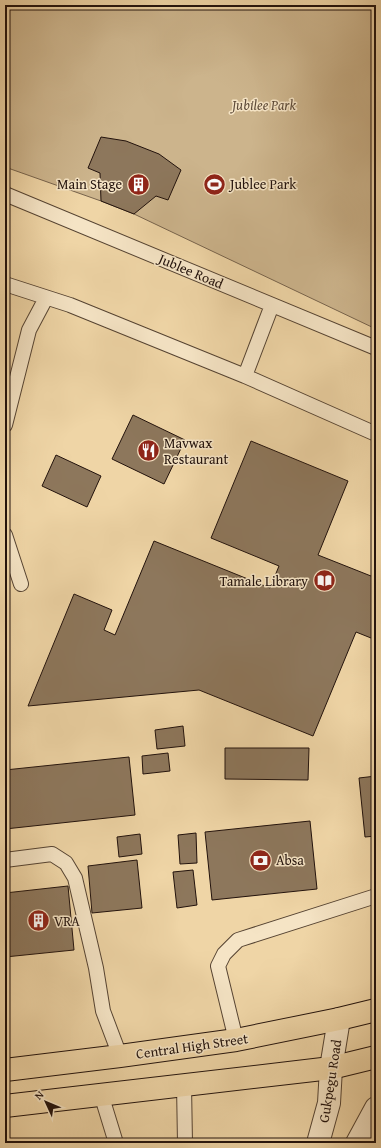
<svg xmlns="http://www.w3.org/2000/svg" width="381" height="1148" font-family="'Gentium Book Plus',serif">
  <rect width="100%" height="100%" fill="#efd5a6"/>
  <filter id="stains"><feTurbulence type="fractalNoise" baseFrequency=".005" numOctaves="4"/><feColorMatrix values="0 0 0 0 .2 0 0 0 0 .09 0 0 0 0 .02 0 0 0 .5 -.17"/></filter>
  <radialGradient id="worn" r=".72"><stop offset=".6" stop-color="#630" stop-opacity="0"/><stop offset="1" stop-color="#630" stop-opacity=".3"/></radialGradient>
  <path fill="#ccb48c" stroke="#77634c" d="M5,5H376V329L134,214L101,201L5,167Z"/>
  <path fill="#8d775c" stroke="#22120c" d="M101,137L126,141L159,154L181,170L168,200L156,196L134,214L101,201L100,173L88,168Z
    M133,415L185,440L164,484L112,459Z
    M251,441L348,481L318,555L376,578V640L356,632L313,736L199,690L28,706L74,594L112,610L104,630L115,635L154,541L270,588L279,566L211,538Z
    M56,455L101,476L87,507L42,486Z
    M183,726L185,746L157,749L155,730Z
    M225,748H309L308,780L225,779Z
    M168,753L170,771L143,774L142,756Z
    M129,757L135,815L5,829V770Z
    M376,776V836L365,837L359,778Z
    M310,821L317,889L212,900L205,832Z
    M196,833L197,863L180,864L178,835Z
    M140,834L142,854L119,857L117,837Z
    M137,860L142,908L92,913L88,866Z
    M193,870L197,905L177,908L173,872Z
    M68,886L74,950L5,957V893Z"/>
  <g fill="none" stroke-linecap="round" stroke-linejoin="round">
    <defs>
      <path id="service" d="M5,194L376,348
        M5,284L70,305L245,376L376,434
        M245,376L272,305
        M5,425L29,330L46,298
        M5,535L21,584
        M5,860L52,854L66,863L75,878L96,968L103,1011L120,1056
        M236,1040L218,966L224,954L238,940L376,896
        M184,1085L185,1143
        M101,1094L116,1143"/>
      <path id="tertiary" d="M318,1143L329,1103L331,1068L339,1019
        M357,1143L376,1108"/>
      <path id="trunk" d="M5,1070L120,1056L236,1040L339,1019L376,1010
        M5,1106L331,1068L376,1057"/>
    </defs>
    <use href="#service" stroke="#554332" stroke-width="16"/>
    <use href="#tertiary" stroke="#554332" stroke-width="24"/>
    <use href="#trunk" stroke="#22120c" stroke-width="24"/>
    <use href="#service" stroke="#f5e4c5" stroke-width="14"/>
    <use href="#tertiary" stroke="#f5e4c5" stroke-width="22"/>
    <use href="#trunk" stroke="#efd5a6" stroke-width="22"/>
  </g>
  <defs>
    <symbol id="building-disc" viewBox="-11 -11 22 22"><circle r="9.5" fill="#8f2418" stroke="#f5e4c5"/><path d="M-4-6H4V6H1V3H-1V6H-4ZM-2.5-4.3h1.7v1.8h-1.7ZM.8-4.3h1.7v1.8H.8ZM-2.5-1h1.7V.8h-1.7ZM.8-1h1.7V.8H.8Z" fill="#fff"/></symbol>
    <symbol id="stadium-disc" viewBox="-11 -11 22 22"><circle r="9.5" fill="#8f2418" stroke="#f5e4c5"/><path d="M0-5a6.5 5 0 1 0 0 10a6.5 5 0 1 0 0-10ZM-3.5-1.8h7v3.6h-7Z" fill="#fff"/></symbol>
    <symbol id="restaurant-disc" viewBox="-11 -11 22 22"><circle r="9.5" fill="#8f2418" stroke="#f5e4c5"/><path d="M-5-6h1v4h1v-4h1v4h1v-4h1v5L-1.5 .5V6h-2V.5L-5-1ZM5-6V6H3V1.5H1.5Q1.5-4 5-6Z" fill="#fff"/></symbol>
    <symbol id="library-disc" viewBox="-11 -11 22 22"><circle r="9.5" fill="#8f2418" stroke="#f5e4c5"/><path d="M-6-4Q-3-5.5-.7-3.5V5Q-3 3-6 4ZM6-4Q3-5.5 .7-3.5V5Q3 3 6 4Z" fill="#fff"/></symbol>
    <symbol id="bank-disc" viewBox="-11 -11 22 22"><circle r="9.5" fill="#8f2418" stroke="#f5e4c5"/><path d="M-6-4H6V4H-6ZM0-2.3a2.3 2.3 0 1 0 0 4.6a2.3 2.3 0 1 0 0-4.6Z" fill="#fff"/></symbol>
  </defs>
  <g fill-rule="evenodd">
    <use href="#building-disc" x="126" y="172" width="25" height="25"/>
    <use href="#stadium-disc" x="202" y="172" width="25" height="25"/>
    <use href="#restaurant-disc" x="136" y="438" width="25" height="25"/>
    <use href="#library-disc" x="312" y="568" width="25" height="25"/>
    <use href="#bank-disc" x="248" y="848" width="25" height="25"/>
    <use href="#building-disc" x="26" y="908" width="25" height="25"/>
  </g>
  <g text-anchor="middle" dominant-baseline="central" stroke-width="3" stroke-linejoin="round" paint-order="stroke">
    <g font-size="14" font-style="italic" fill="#5e4b39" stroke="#f5e4c5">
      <text x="264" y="105">Jubilee Park</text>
    </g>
    <g font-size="14" fill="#22120c" stroke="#f5e4c5" text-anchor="start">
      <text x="122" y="184" text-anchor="end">Main Stage</text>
      <text x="230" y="184">Jublee Park</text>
      <text x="164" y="443">Mavwax<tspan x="164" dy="16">Restaurant</tspan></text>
      <text x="308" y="581" text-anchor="end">Tamale Library</text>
      <text x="276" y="860">Absa</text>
      <text x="54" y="921">VRA</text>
    </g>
    <g font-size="14" fill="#22120c" stroke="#f5e4c5">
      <text transform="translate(191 271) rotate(23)">Jublee Road</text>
      <text transform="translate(192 1046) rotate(-8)">Central High Street</text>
      <text transform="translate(330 1081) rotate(-81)">Gukpegu Road</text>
    </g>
  </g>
  <rect width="381" height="1148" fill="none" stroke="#efd5a6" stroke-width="20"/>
  <rect x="6" y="6" width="369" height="1136" fill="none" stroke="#22120c" stroke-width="2"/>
  <rect x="10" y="10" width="361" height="1128" fill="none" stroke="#22120c"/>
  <g transform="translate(46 1102) rotate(314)" stroke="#f5e4c5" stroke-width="3" paint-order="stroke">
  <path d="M0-3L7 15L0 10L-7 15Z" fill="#22120c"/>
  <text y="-6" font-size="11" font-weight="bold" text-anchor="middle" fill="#22120c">N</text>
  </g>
  <rect width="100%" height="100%" filter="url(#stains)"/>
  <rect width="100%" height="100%" fill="url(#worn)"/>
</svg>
